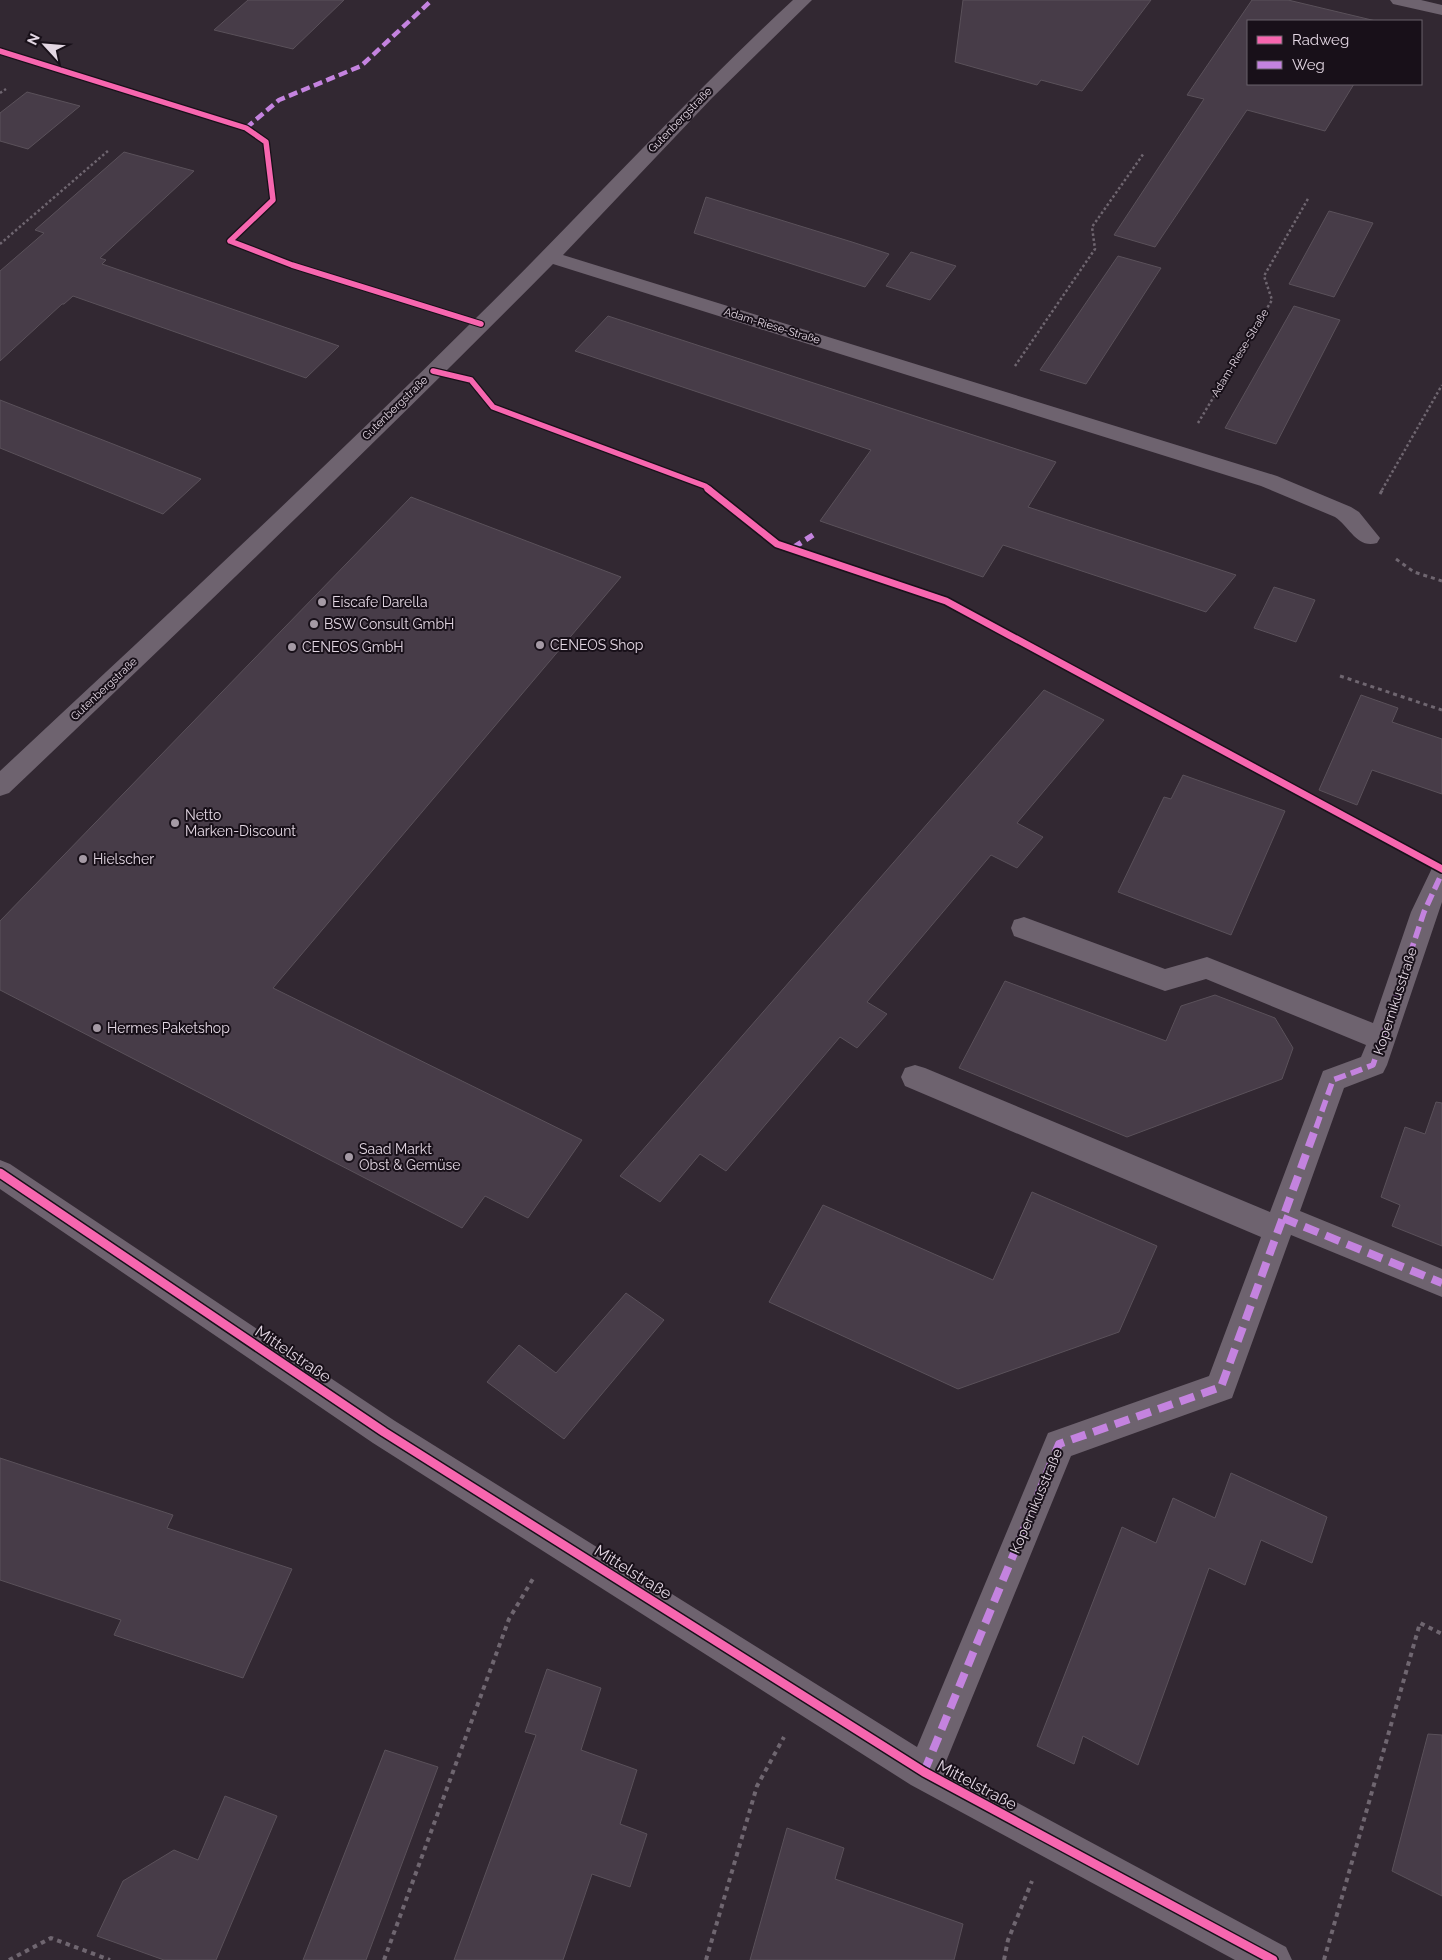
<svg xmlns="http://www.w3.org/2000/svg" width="1442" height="1960" font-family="Raleway,sans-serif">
  <rect width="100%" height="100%" fill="#322832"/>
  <path fill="#473c48" stroke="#5a515a" d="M248,0H344L293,49L214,30Z
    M963,0H1151L1082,91L1041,80L1037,85L955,62Z
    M1252,0H1288L1376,21H1248V84H1354L1346,97L1325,131L1247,110L1155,247L1114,235L1204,99L1187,95Z
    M27,92L80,106L28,149L0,141V113Z
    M124,152L194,171L100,258L106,260L102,264L339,346L306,378L73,296L64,304H62L0,361V271L44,233L35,230Z
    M706,197L852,242L889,254L865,287L694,233Z
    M1329,211L1373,223L1334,297L1289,284Z
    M911,252L956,266L930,300L886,286Z
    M1118,256L1161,268L1086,384L1040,370Z
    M1294,306L1340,320L1276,444L1225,428Z
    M608,316L1056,462L1028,507L1236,575L1206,612L1003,545L983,577L820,521L871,450L575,351Z
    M0,400L113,444L201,479L163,514L0,448Z
    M411,497L621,577L273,988L582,1140L528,1218L485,1196L462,1228L0,990V921Z
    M1274,587L1315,600L1296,642L1254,628Z
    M1044,690L1104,720L1017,823L1043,837L1017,868L991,855L867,1002L887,1014L857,1048L840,1037L726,1171L700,1154L660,1202L620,1176Z
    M1361,695L1398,708L1392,722L1442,739V794L1372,770L1357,805L1319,790Z
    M1183,775L1285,811L1231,935L1118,892L1164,797L1171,799Z
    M1005,981L1166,1041L1181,1006L1215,995L1275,1018L1293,1048L1282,1079L1127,1137L959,1068Z
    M1436,1102L1442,1103V1246L1392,1226L1400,1205L1381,1197L1405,1127L1425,1134Z
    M1032,1192L1157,1246L1119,1332L958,1389L769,1302L823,1205L993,1280Z
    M626,1293L664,1320L564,1439L487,1382L519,1345L556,1373Z
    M0,1458L173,1515L167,1528L292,1569L243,1678L114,1635L121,1620L0,1580Z
    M1231,1473L1327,1517L1312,1563L1261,1540L1245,1585L1209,1568L1138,1765L1083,1736L1074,1764L1037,1746L1122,1527L1156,1543L1173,1498L1215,1518Z
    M547,1669L601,1688L581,1750L637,1770L620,1824L647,1834L630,1887L592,1874L563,1960H454L536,1735L525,1732Z
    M1428,1734L1442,1735V1896L1392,1871Z
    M385,1750L438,1767L366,1960H303Z
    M225,1796L277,1816L216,1960H164L97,1936L123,1881L174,1850L198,1860Z
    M787,1828L844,1848L835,1879L963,1924L954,1960H750Z"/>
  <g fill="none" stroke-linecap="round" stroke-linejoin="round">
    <path stroke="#6f6670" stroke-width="2.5" stroke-dasharray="2.5 2.5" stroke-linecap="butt" d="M0,93L6,89
      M0,244L109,150
      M1015,366L1095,249L1092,227L1144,153
      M1198,423L1272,300L1264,276L1309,197
      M1382,490L1442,385"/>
    <path stroke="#6f6670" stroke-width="3" stroke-dasharray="4 4" stroke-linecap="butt" d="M1380,494L1383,489
      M1396,559L1414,572L1442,581
      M1340,676L1442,710"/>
    <path stroke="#6f6670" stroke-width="4" stroke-dasharray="4.5 4.5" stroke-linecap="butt" d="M9,1960L51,1938L110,1960
      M384,1960L509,1619L534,1577
      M706,1960L757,1786L784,1737
      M1004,1960L1008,1940L1032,1881
      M1324,1960L1420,1623L1442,1634"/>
    <path fill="#6e636f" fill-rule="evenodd" d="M793,0H812L712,98L563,255L1277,476L1351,507L1359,512L1380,538L1377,543C1357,549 1350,527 1335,517L1261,486L553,264C375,444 192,619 9,793L0,796V771C160,622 320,473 475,319C582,214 683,102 793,0Z
      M1390,0H1421L1442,5V15L1393,4Z
      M1442,863V902L1387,1065L1383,1073L1344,1088L1300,1211L1442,1269V1297L1291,1235L1232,1398L1071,1456L945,1764L1286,1947L1292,1960H1235L911,1785L373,1443L0,1189V1160L10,1164L395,1421L917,1747L1048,1433L1209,1376L1261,1237L905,1086L901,1077L905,1068L915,1065L925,1068L1270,1212L1323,1071L1361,1057L1366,1045L1206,979L1165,991L1014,936L1011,928L1014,920L1024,917L1165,969L1207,957L1373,1023L1411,912L1433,866Z"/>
    <path stroke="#c483df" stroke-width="4.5" stroke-dasharray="9 4.5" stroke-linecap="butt" d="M246,128L279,100L361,66L432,0"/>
    <path stroke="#c483df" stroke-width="5.5" stroke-dasharray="12 5.5" stroke-linecap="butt" d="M791,549L813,535
      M1316,1128L1333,1080L1373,1065L1424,912L1442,873"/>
    <path stroke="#c483df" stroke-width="8" stroke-dasharray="15 8" stroke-linecap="butt" d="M1283,1218L1442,1283
      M924,1772L1059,1444L1221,1387L1316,1127"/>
    <defs>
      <path id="cycleway-far2" d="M0,51L246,128L266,142L273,200L230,241L292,265L481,324
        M433,371L471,380L493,407L705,486L710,490"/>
      <path id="cycleway-far1" d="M708,489L777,544L946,601L1442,869"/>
      <path id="cycleway" d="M0,1173L384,1432L924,1772L1273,1960"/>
    </defs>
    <use href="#cycleway-far2" stroke="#181019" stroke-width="8"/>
    <use href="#cycleway-far1" stroke="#181019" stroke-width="10"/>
    <use href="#cycleway" stroke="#181019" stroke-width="12"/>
    <use href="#cycleway-far2" stroke="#f766af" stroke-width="5.5"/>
    <use href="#cycleway-far1" stroke="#f766af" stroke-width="7"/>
    <use href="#cycleway" stroke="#f766af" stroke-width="9"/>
  </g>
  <g fill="#a59aa5" stroke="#181019" stroke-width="2">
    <circle cx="322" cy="602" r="5"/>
    <circle cx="314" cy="624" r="5"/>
    <circle cx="540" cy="645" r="5"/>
    <circle cx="292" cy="647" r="5"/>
    <circle cx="175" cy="823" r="5"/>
    <circle cx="83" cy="859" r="5"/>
    <circle cx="97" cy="1028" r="5"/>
    <circle cx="349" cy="1157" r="5"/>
  </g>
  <g text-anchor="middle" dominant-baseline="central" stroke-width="4" stroke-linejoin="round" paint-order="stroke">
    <g font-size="11" fill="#e3d7e3" stroke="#181019">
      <text transform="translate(680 120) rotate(-46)">Gutenbergstraße</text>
      <text transform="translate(772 326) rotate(17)">Adam-Riese-Straße</text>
      <text transform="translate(1240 353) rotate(-59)">Adam-Riese-Straße</text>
      <text transform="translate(395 408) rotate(-44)">Gutenbergstraße</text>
      <text transform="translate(104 689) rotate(-43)">Gutenbergstraße</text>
    </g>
    <g font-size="14" fill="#e3d7e3" stroke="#181019" text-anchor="start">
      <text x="332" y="602">Eiscafe Darella</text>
      <text x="324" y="624">BSW Consult GmbH</text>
      <text x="550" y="645">CENEOS Shop</text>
      <text x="302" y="647">CENEOS GmbH</text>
      <text x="185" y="815">Netto<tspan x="185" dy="16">Marken-Discount</tspan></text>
      <text x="93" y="859">Hielscher</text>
      <text x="107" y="1028">Hermes Paketshop</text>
      <text x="359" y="1149">Saad Markt<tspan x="359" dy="16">Obst &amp; Gemüse</tspan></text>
    </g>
    <g font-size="14" fill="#e3d7e3" stroke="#181019">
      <text transform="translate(1395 1001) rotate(-72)">Kopernikusstraße</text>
      <text transform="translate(1036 1501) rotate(-67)">Kopernikusstraße</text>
    </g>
    <g font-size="16" fill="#e3d7e3" stroke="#181019">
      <text transform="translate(293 1354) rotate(34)">Mittelstraße</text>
      <text transform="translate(633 1572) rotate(32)">Mittelstraße</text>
      <text transform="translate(977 1785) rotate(28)">Mittelstraße</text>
    </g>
  </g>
  <rect x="1247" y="20" width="175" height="65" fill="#181019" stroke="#69606a"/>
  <rect x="1257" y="36" width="25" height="8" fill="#f766af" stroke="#69606a"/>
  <text x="1292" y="45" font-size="15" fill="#e3d7e3">Radweg</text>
  <rect x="1257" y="61" width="25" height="8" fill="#c483df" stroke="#69606a"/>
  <text x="1292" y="70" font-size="15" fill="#e3d7e3">Weg</text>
  <g transform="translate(45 45) rotate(296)" stroke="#181019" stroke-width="4" paint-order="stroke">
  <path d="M0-4L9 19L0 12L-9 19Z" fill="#e3d7e3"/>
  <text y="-8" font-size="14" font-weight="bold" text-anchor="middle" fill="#e3d7e3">N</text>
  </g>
</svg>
